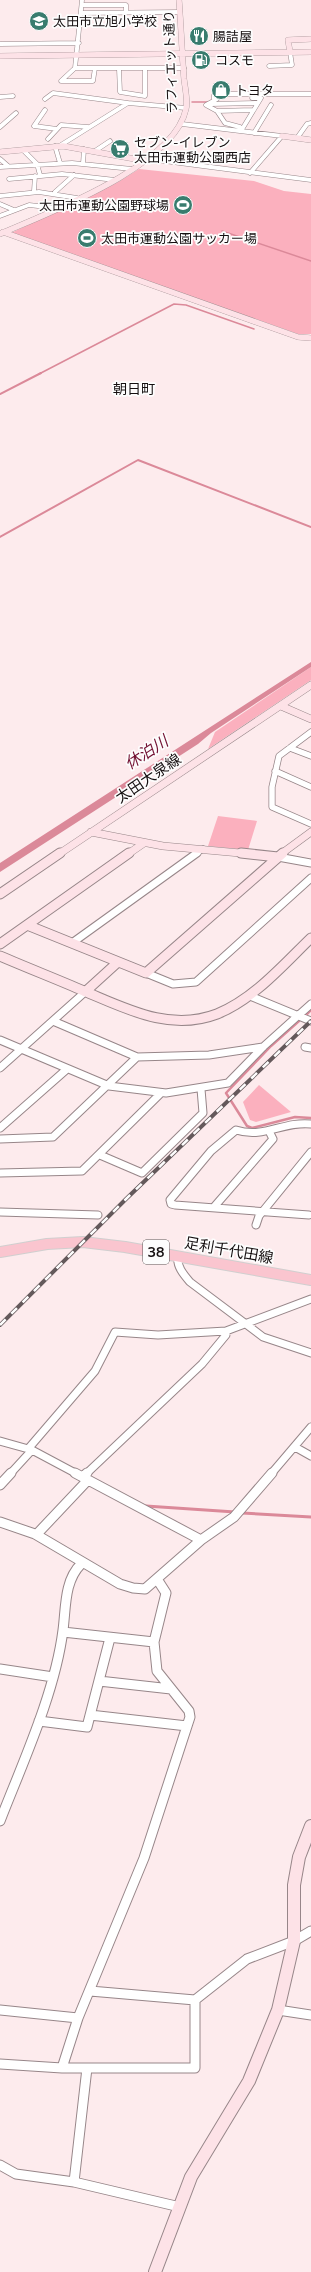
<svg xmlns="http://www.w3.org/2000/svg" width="311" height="2272" font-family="Mulish,'Noto Sans JP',sans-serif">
  <rect width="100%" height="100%" fill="#fdebed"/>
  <path fill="#fbb0be" d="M139,169L254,181L284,191L311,194V334H298L11,233L118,182Z
    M311,667V680L208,749L215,732Z
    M218,816L257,821L248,850L208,846Z
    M259,1085L291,1112L256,1122L250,1120L243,1102Z"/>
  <path fill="#db8999" d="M311,662V667L211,733L198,744L0,872V863Z"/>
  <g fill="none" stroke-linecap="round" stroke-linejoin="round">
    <path stroke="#db8999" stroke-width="1.5" d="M192,102H208
      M222,231L311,261
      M39,374L174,304L186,305L254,329"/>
    <path stroke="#db8999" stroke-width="2" d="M0,394L41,373
      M0,537L138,460L311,527"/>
    <path stroke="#db8999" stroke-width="2.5" d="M306,1015L311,1010
      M299,1021L271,1046L226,1093L247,1126L252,1128L295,1117L311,1118"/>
    <path stroke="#db8999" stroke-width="3" d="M146,1506L235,1512
      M242,1513L311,1517"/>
    <defs>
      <path id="street-far3" d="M82,5H126V12
        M82,13L180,12
        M0,44L79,43
        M269,66L292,65L290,52
        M75,68L82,0
        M75,68H95L93,81H61Z
        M95,68H184
        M119,69L120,92L145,96V69
        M0,97L13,96
        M45,99L53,93L128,103
        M214,99V95L217,94H311
        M211,104L258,103
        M206,105L217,99
        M206,105L217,111L253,110
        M45,110L34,126L57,129
        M217,111L225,123L240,127
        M182,124L282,136
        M0,127L16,113
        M241,131L261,98H252
        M254,133L271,105
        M297,138L307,124L311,123
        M48,139L61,125L88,127
        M61,145L128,103L186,108
        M55,146L60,163
        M23,150L37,164L40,175
        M95,151L110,141
        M0,159L8,166
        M149,159L311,180
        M83,164L84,149
        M0,167L72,163L132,169
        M250,173L282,136
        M9,179L62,174L115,180
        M34,191L35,176
        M55,192L74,175
        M0,196L39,192L77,198
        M0,204L14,210
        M0,216L29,205L56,208"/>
      <path id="street-far2" d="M311,732L279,756L272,787V807L311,824
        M290,748L311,756
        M275,771L311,787
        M195,854L203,849"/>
      <path id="street-far1" d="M278,857L311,863
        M72,943L197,853
        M146,973L173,984L196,982L311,878
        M250,996L311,1021
        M53,1021L137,1057L209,1055L263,1047
        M0,1040L109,1086L166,1093L228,1083L263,1047L311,1004
        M305,1047L311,1048
        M0,1068L85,992
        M0,1128L67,1069
        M0,1139L53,1137L137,1057
        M100,1155L142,1173L203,1113L201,1089
        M0,1173L82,1171L160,1094
        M214,1207L273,1139L269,1131
        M0,1212L98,1215
        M309,1215L175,1205L171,1204L170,1200L211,1151L236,1130C264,1139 283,1121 311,1124
        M256,1225L259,1216L311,1152
        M178,1256C176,1266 184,1275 190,1282L263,1337L311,1353
        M0,1441L32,1450L77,1474
        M295,1447L311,1456
        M28,1449L95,1371L115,1332L158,1335L226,1331L311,1299
        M10,1474L32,1450
        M86,1474L202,1364L226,1335V1331
        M271,1474L311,1427"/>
      <path id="street" d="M75,1473L201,1540
        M83,1477L87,1473
        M0,1485L11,1473
        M0,1522L35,1534L120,1584L133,1588L145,1589L201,1540L234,1517L272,1473
        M37,1534L87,1481
        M63,1632L154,1642
        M0,1669L53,1677
        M99,1681L171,1689
        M90,1715L187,1726
        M39,1721L87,1727L110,1638
        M0,1821C23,1762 55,1693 63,1630C66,1608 64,1581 81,1564
        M90,1991L195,2000L247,1959L294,1941L311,1931
        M0,2010L78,2018
        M278,2010L311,2015
        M0,2064L62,2068H195V2000
        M62,2068L78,2018L144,1858L190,1717L189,1711L157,1671L154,1642L166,1593L157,1579
        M0,2165L16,2174L74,2182L180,2207
        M74,2182L87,2068"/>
      <path id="secondary-far3" d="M290,52L288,40L311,39
        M0,56L311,52
        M282,136L311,140
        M0,152L63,146L146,161
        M3,232L298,337L311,338
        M0,234C50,212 174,166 186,109C188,100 185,88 184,79C182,52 181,26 179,0"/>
      <path id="secondary-far2" d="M281,706L311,719
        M91,832L163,846L251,854
        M59,854L311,685
        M128,854L144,843
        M281,854L311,832"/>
      <path id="secondary-far1" d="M241,853L278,857
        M0,894L60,853
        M27,925L146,973L283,853
        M0,944L129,853
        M0,956C28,968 56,979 84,991C127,1009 170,1032 217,1014C254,999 283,965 311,938
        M85,992L118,962"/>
      <path id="secondary" d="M155,2272L191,2177L249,2081L278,2010L294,1941V1885L299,1857L311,1826"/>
      <path id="primary" d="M0,1252L47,1244L83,1242L125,1247L311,1280"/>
    </defs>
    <use href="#street-far3" stroke="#978689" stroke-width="5"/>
    <use href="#street-far2" stroke="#978689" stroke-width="7"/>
    <use href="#street-far1" stroke="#978689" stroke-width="9"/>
    <use href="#street" stroke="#978689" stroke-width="11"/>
    <use href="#secondary-far3" stroke="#978689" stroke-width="6"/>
    <use href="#secondary-far2" stroke="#978689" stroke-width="8"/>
    <use href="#secondary-far1" stroke="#978689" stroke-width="11"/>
    <use href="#secondary" stroke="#978689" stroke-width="14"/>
    <use href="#primary" stroke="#d0cfcf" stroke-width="12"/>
    <use href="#street-far3" stroke="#fff" stroke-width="4"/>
    <use href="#street-far2" stroke="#fff" stroke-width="5.5"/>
    <use href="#street-far1" stroke="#fff" stroke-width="7"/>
    <use href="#street" stroke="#fff" stroke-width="9"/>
    <use href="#secondary-far3" stroke="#fde2e7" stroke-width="5.5"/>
    <use href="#secondary-far2" stroke="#fde2e7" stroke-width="7"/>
    <use href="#secondary-far1" stroke="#fde2e7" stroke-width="9"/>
    <use href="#secondary" stroke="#fde2e7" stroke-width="12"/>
    <use href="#primary" stroke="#fac5cf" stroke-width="10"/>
    <defs>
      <path id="rail" d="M0,1325L126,1199L311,1021"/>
    </defs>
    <use href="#rail" stroke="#64595b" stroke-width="4"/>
    <use href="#rail" stroke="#fdfdfd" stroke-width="2.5" stroke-dasharray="8" stroke-linecap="butt"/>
  </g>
  <defs>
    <symbol id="school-disc" viewBox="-11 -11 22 22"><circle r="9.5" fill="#397c6e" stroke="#fdfdfd"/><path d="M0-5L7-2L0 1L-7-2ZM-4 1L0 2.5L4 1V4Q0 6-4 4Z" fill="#fff"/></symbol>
    <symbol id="restaurant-disc" viewBox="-11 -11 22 22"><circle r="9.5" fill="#397c6e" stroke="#fdfdfd"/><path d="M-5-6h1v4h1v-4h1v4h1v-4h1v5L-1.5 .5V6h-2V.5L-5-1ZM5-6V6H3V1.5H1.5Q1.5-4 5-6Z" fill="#fff"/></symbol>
    <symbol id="fuel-disc" viewBox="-11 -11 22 22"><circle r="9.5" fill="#397c6e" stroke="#fdfdfd"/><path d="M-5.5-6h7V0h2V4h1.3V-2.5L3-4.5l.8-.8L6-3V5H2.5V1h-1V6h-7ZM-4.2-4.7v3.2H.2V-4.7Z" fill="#fff"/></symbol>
    <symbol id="shop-disc" viewBox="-11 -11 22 22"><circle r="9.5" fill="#397c6e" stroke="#fdfdfd"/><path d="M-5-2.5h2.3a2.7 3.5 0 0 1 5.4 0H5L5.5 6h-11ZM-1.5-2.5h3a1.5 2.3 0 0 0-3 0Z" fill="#fff"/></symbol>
    <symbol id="supermarket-disc" viewBox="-11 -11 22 22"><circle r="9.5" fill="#397c6e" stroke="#fdfdfd"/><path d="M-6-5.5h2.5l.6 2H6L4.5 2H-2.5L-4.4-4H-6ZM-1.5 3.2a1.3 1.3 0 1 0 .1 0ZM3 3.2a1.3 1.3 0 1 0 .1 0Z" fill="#fff"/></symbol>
    <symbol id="stadium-disc" viewBox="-11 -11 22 22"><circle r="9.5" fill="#397c6e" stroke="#fdfdfd"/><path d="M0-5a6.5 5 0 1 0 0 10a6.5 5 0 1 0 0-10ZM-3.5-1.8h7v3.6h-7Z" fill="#fff"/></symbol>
  </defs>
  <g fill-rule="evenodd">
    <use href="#school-disc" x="28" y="10" width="22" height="22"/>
    <use href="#restaurant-disc" x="188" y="25" width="22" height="22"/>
    <use href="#fuel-disc" x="190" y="49" width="22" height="22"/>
    <use href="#shop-disc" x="210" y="79" width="22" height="22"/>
    <use href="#supermarket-disc" x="109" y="138" width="22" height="22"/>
    <use href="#stadium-disc" x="172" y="194" width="22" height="22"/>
    <use href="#stadium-disc" x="76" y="227" width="22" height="22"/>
  </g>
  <g text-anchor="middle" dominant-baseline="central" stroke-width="3.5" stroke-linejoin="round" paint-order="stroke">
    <g font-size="13" fill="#150f10" stroke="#fdfdfd" text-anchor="start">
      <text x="53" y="21">太田市立旭小学校</text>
      <text x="213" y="36">腸詰屋</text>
      <text x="215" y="60">コスモ</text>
      <text x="235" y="90">トヨタ</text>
      <text x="134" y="142">セブン-イレブン<tspan x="134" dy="15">太田市運動公園西店</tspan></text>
      <text x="169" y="205" text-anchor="end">太田市運動公園野球場</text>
      <text x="101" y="238">太田市運動公園サッカー場</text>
    </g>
    <g font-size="13" fill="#150f10" stroke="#fdfdfd">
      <text transform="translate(170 62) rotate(-92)">ラフィエット通り</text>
    </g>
    <g font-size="14" fill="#150f10" stroke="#fdfdfd">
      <text x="134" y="389">朝日町</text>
    </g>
    <rect fill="#fdfdfd" stroke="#5b5657" stroke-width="1" x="143" y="1240" width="26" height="24" rx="3"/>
    <g font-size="14" font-weight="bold" fill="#150f10">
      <text x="156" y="1252">38</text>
    </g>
    <g font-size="15" fill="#150f10" stroke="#fdfdfd">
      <text transform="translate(148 778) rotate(-34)">太田大泉線</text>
      <text transform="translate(229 1250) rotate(10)">足利千代田線</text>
    </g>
    <g font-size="16" font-style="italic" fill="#731233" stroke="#fdfdfd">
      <text transform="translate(146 752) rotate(-33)">休泊川</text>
    </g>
  </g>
</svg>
